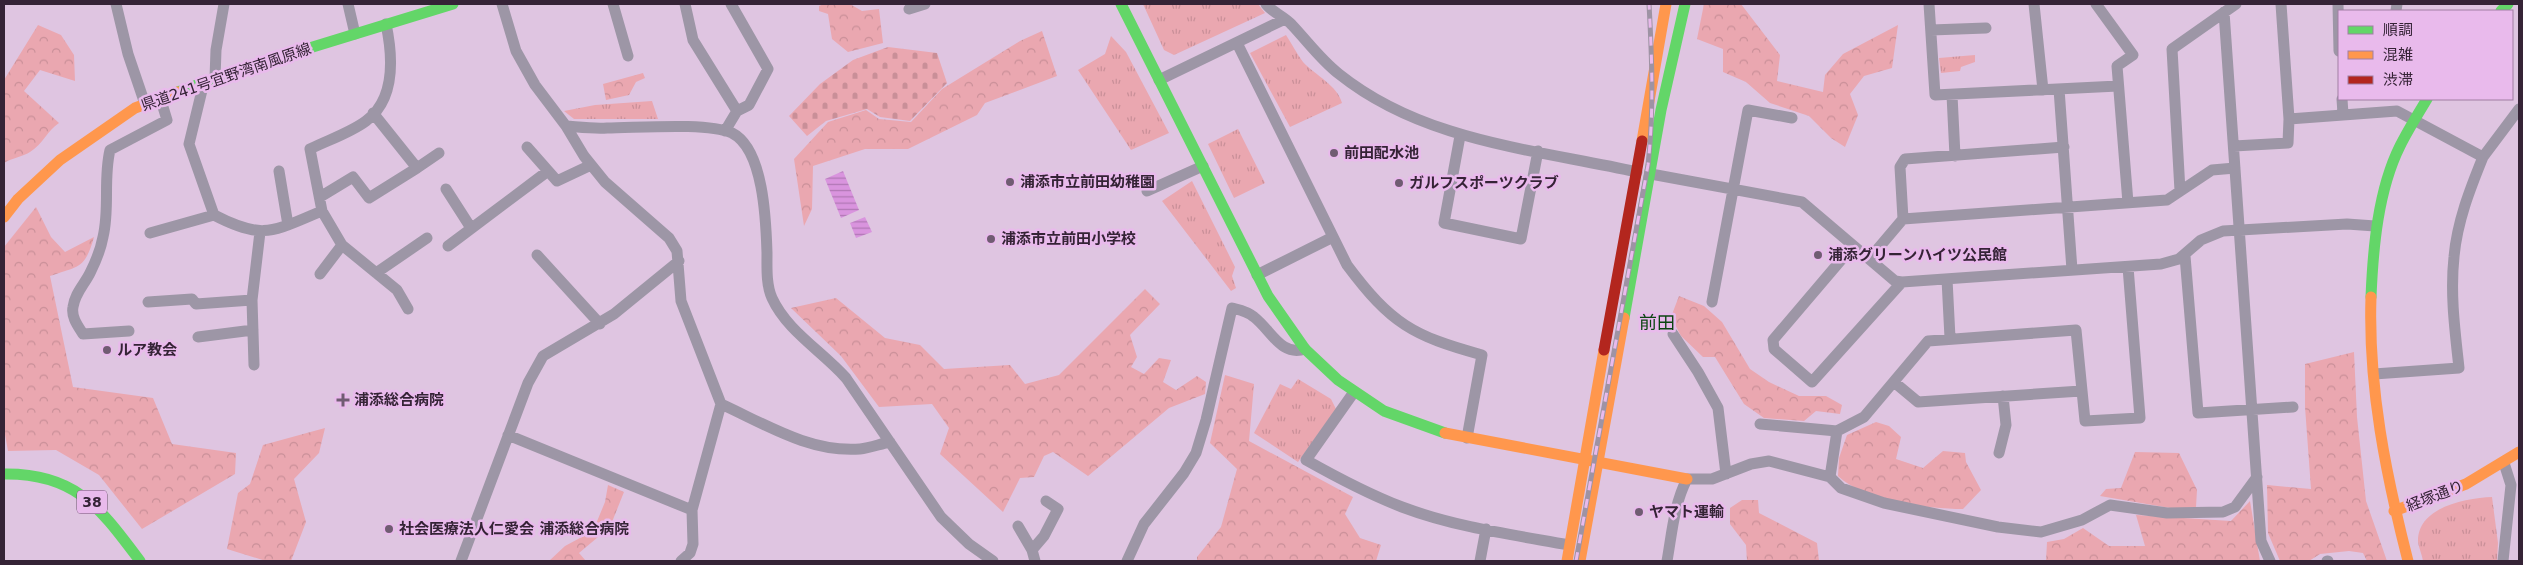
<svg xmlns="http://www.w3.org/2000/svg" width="2523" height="565" font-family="'DejaVu Sans','Noto Sans JP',sans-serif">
  <defs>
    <pattern id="grass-tufts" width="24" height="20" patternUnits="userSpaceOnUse" patternTransform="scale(1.25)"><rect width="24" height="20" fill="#eaa7b0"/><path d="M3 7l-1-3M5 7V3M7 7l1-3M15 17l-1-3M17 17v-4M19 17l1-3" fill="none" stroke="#c98f98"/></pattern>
    <pattern id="forest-crowns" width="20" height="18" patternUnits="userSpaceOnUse" patternTransform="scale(1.25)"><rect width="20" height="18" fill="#eaa7b0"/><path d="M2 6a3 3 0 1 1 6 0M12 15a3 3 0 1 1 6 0" fill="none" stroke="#c98f98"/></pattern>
    <pattern id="cemetery-stones" width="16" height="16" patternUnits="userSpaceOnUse" patternTransform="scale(1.25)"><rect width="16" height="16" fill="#eaa7b0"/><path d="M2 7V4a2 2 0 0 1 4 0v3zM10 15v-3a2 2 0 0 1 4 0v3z" fill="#c98f98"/></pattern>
    <pattern id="water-rules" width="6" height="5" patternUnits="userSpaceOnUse" patternTransform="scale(1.25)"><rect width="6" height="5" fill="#d994de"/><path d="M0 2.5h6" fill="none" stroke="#b178b5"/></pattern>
  </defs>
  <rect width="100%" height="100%" fill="#dfc5e1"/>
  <path fill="url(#grass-tufts)" d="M1143,4H1258L1265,13L1174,55L1164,50Z
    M1286,35C1292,44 1297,54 1303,62C1315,75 1338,86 1342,103L1290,127L1250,53Z
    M1111,36L1126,52L1169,133L1131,150L1078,70L1105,54Z
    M1975,55V62L1961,67L1960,71L1941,73L1939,58Z
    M652,101L658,119H574L564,111L595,105Z
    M1238,129L1265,183L1234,198L1208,144Z
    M1192,181L1235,267L1232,276L1236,288L1231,291L1162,201Z
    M1298,379L1331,399L1336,409L1298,462L1254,433L1280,384L1291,389Z
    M2492,497L2498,543L2497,561H2423C2422,555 2419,548 2418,542C2417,507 2466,498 2492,497Z"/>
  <path fill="url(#forest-crowns)" d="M824,4H850L862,11L879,9L883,43L848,52L832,39L828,14L819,11V6Z
    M1704,4H1741L1780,55L1777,81L1823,92L1825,75L1843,54L1898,25L1892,68L1864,76L1850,94L1858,115L1845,147L1831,138L1809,116L1770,103L1746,82L1723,72V49L1697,39Z
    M38,25L61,35L74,55L75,81L40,70L24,91L59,123C47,131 43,144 30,152C24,156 12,158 4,163V80Z
    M1042,31L1057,76L985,103L977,115L908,149H865L813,166L812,209L804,226L794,159L828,122L866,110L879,119L911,122L942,89L1020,41Z
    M643,73L645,78L636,82L629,95L606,100L603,84Z
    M36,207L51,237L65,252L94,237C85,269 79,266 50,276L73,387L153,398L172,444L236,453L235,474L142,529L99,475L56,450L8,451L4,429V247Z
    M1145,289L1160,304L1130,335L1137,357L1131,367L1144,374L1159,358L1171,360L1163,382L1176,390L1197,376L1206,382L1205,394L1169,408L1088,476L1053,452L1044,456L1034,477L1020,478L1003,512L940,454L949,428L932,404L879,407L841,356L791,308L836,298L885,338L920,345L944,369L1010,365L1025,384L1059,375Z
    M1679,296L1704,306L1722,322L1750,369L1769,382L1799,396H1826L1842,405L1840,414L1816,411L1804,421L1764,418L1744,404L1715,357H1703L1681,336L1671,317Z
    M2354,352L2357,417L2366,501L2387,561H2367L2363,553L2349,551L2320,554L2309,561H2280L2268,533L2267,485L2311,489L2305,407V364Z
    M1225,375L1254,384L1249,441L1353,497L1345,514L1360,538L1381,545L1376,561H1197V557L1221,527L1237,469L1210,443Z
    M1876,422L1889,426L1901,437L1896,459L1923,468L1943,451L1965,453L1966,462L1981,490L1963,509C1927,509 1864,501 1838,476L1839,458L1847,435Z
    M325,428L319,453L294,479L306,522L291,561H266L227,549L238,493L250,484L263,445Z
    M2135,452L2179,453L2197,490L2196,507L2176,509L2100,496L2106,489L2121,488Z
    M608,485L624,492L610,527L579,553L586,561H549L565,546L593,531L605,502Z
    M1742,500H1758L1759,513L1817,543L1819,561H1747L1746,545L1730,524V508Z
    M2250,501L2260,561H2046L2047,542L2064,539L2083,528L2109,546H2145L2136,515L2231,521Z"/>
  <path fill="url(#cemetery-stones)" d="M888,47L937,53L947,83L910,121L880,117L867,109L826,121L807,136L789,116L820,84L853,60Z"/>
  <path fill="url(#water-rules)" d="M843,171L859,210L841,218L825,179Z
    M865,217L872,232L856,238L850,223Z"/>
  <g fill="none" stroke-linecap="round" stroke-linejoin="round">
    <path stroke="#9d96a6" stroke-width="11" d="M116,4L128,54L145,104
      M348,4L355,34
      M502,4L516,51L535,85L566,126L584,156L605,182L669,238L677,251L681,301L721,404L692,510L693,544L690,553L681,561
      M613,4L628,56
      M685,4L693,40L737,111
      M1266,4C1273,13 1284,16 1292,25C1308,42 1321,60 1339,74C1424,142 1534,149 1637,172
      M1929,4L1935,95L2118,86
      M2034,4L2043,90
      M2096,4L2133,55L2117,66L2128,203
      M2338,4L2339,51
      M909,9L925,4
      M2396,11L2397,4
      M2224,12L2261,541L2270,561
      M386,24C393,57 396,99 366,121C350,133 328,140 310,149L322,211L342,245L397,290L408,309
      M1931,30L1986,28
      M1237,43L1347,265C1391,324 1413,336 1482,355L1467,438
      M215,78L216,50L224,4
      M1159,80L1285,19
      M204,82L189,144L214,215C264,241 273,231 322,211
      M2059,89L2072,270
      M1952,95L1955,156
      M2342,99L2343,114
      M2289,119L2397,111L2483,157L2519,109
      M566,126C579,127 594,129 607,128C637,128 707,122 732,133C764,149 766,222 767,253C767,267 766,285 772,298C787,331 822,351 846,378L941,517L969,544L993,561
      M725,131L737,111L749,105L768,69L731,4
      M1460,136L1444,223L1521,239L1538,151
      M2234,146L2288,143L2289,119L2281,4
      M527,147L557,181L591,165
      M417,168L439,153
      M279,171L288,225
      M1651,174L1802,202L1895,281L1902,282L2161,264L2179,259L2201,240L2223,231L2347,224L2375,226
      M446,189L471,228
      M1147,191L1203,166
      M2180,191L2172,49L2236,4
      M320,197L353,177L369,198L417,168L373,113
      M1903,219L2167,200L2212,170L2235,168
      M150,233L214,215
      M448,246L548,171
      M1853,246L1773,340L1774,349L1812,382L1902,282
      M537,255L600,324
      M2185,256L2198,413L2293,407
      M1870,258L1903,219L1900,167L1905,159L2064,147
      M376,273L427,238
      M320,274L342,245
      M1257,275L1333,237
      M1947,279L1950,338
      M148,302L192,299L196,304L252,300
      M1712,302L1748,110L1792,118
      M129,331L83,334C78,326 71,317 73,307C75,293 84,285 90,273C95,263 101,248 103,237C110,208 103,179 110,150L167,120L160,97
      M1673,334L1698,372L1718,408L1726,474
      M198,337L253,330
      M254,365L252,300L260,232
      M2374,374L2459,368C2455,331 2450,294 2454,257C2457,222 2470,189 2483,157
      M1894,382L1918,402L2081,391
      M1354,392L1306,460C1338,478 1368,494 1402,507C1455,527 1514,535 1569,545
      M721,404C765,424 810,453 860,449C870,448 880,444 890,442
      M1760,424L1837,431
      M508,435L692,510
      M1999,453L2006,425L2003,396
      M1830,477L1837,431L1864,417L1928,341L2076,330L2085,421L2140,418L2128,267
      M1018,526L1032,550
      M461,561L528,383L543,356L614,314L679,261
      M1035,561L1032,550L1044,536L1058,509L1046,501
      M1127,561L1144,524L1184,473L1196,453L1206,420L1232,308C1240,310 1247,311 1254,317C1271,330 1281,357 1305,349
      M1480,561L1486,529
      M1667,561C1672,533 1674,504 1687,479H1712L1751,464L1769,461L1830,477L1841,488L1884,503L1998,527L2041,532L2082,520L2110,505L2167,513L2223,512L2235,507L2257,477
      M2327,561H2328
      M2503,561L2511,485L2504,463"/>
    <path stroke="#63d668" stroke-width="11" d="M1121,4L1268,296L1305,349L1338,380L1384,411L1445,433
      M2501,11L2508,4
      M178,92L244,68L453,4
      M2371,297C2373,248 2378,190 2400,146C2408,130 2418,114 2427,99
      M1624,318L1661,110L1685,4
      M4,474C76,473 100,508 140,561"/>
    <path stroke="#ff974d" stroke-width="11" d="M1642,141L1666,4
      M4,217L18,199L60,160L135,108L178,92
      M2371,297C2368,387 2386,475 2408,561
      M1445,433L1687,479
      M2394,511L2466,484L2519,452
      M1567,561L1604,350
      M1580,561L1624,318"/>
    <path stroke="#b3261e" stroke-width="11" d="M1604,350L1642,141"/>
    <defs>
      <path id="rail" d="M1576,561L1648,165C1654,111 1652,58 1649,4"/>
    </defs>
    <use href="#rail" stroke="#9e93a4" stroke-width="5"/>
    <use href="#rail" stroke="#e9baec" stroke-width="3" stroke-dasharray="9" stroke-linecap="butt"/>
  </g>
  <g fill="#705c72" stroke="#e9baec" stroke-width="2">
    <circle cx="1334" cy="153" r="5"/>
    <circle cx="1010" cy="182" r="5"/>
    <circle cx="1399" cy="183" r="5"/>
    <circle cx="991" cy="239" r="5"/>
    <circle cx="1818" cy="255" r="5"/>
    <circle cx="107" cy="350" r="5"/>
    <path d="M340.5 392.5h5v5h5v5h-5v5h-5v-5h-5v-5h5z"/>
    <circle cx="1639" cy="512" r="5"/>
    <circle cx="389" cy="529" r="5"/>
  </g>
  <g text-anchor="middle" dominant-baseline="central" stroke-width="5" stroke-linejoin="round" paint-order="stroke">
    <rect fill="#e9baec" stroke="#6b506d" stroke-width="1" x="77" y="490.5" width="30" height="23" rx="4"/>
    <g font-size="14" font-weight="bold" fill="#352336">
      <text x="92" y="502">38</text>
    </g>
    <g font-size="15" fill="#352336" stroke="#e9baec">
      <text transform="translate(226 77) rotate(-19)">県道241号宜野湾南風原線</text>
      <text transform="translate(2435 496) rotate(-21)">経塚通り</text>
    </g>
    <g font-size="15" font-weight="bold" fill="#352336" stroke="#e9baec" text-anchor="start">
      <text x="1344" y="153">前田配水池</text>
      <text x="1020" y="182">浦添市立前田幼稚園</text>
      <text x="1409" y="183">ガルフスポーツクラブ</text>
      <text x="1001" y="239">浦添市立前田小学校</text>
      <text x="1828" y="255">浦添グリーンハイツ公民館</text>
      <text x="117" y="350">ルア教会</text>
      <text x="354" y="400">浦添総合病院</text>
      <text x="1649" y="512">ヤマト運輸</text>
      <text x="399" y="529">社会医療法人仁愛会 浦添総合病院</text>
    </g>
    <g font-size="18" fill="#0c4612" stroke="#e9baec">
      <text x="1657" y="322">前田</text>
    </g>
  </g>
  <rect width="2523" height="565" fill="none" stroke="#352336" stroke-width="10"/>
  <rect x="2338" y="10" width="175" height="90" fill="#e9baec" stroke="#a17ea3"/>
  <rect x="2348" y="26" width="25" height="8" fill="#63d668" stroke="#a17ea3"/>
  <text x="2383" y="35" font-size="15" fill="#352336">順調</text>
  <rect x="2348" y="51" width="25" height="8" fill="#ff974d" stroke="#a17ea3"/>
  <text x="2383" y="60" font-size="15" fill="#352336">混雑</text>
  <rect x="2348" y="76" width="25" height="8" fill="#b3261e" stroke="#a17ea3"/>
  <text x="2383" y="85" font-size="15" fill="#352336">渋滞</text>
</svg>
